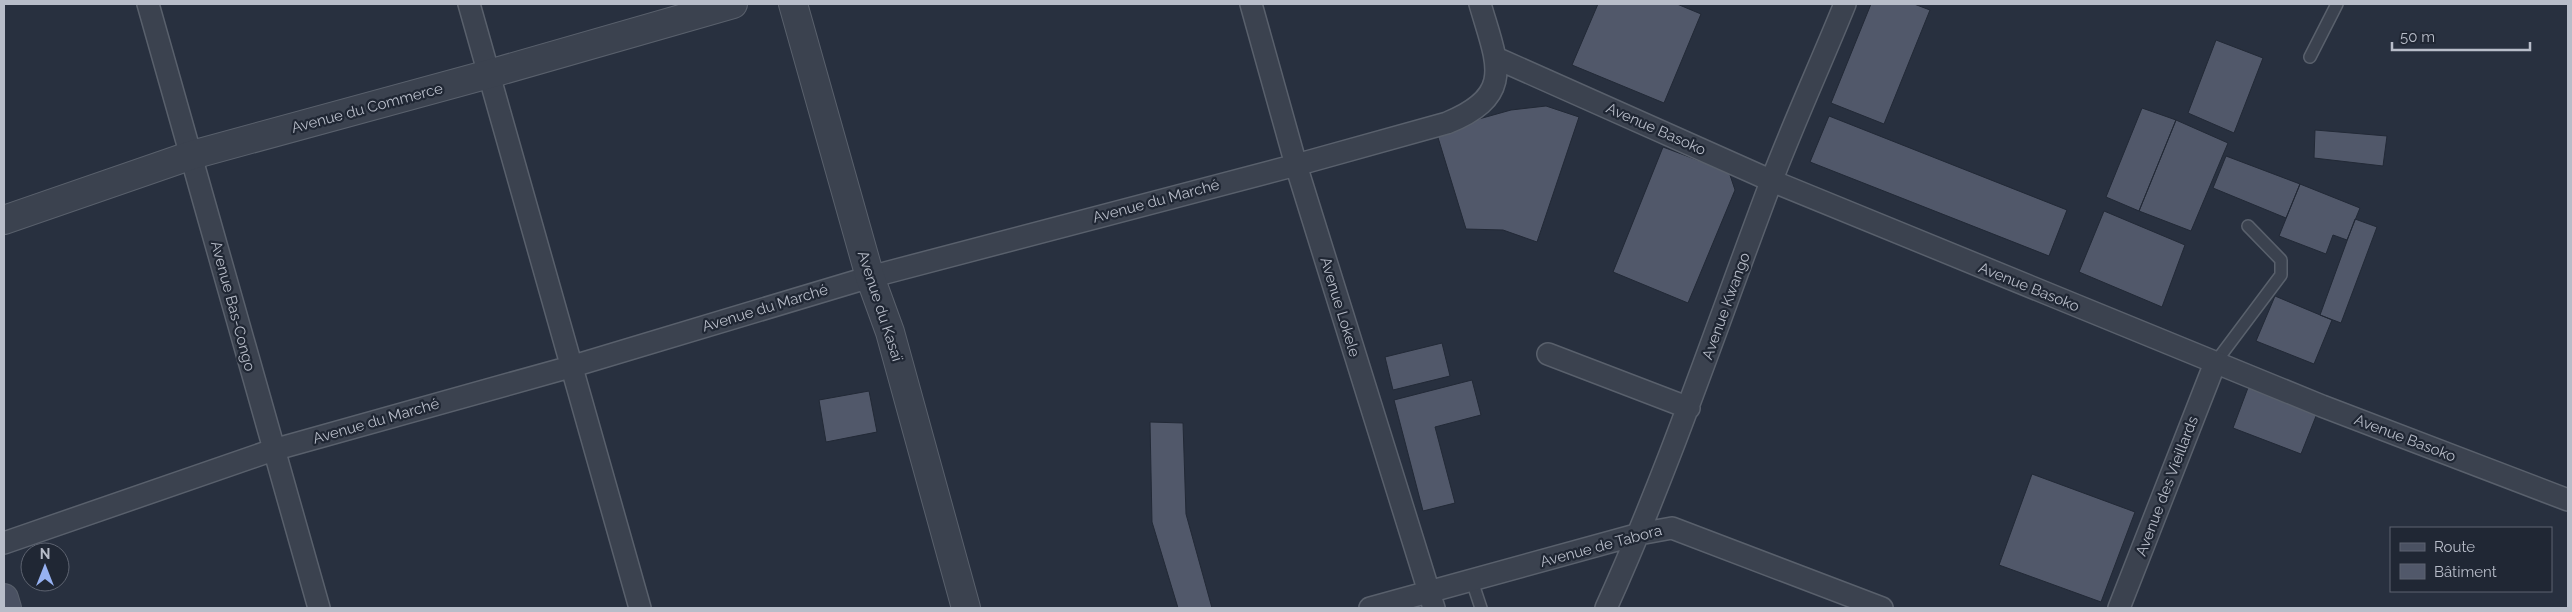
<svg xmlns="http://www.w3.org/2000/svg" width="2572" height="612" font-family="Raleway,sans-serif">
  <rect width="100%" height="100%" fill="#28303f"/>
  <path fill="#51586a" stroke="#222936" d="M1598,4H1677L1701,14L1664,103L1572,65Z
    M1871,4H1914L1930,10L1884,124L1831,103Z
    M2216,40L2263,58L2234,133L2188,113Z
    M1546,106L1579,117L1537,242L1503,230L1466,229L1436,131L1511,110Z
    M2142,108L2176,120L2139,211L2106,197Z
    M1829,116L2067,210L2049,256L1810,162Z
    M2176,120L2228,143L2191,231L2139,211Z
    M2315,130L2387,136L2383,166L2314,158Z
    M1663,147L1729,172L1735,190L1688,303L1613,272Z
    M2226,156L2300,184L2286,218L2213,188Z
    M2300,184L2360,208L2347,240L2333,235L2326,254L2279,236Z
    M2104,211L2185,245L2162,307L2079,272Z
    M2355,219L2377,227L2341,323L2320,315Z
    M2275,296L2332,320L2314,364L2256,341Z
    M1442,343L1450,376L1393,390L1385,357Z
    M1472,380L1481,415L1435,427L1455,503L1423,511L1394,400Z
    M2249,385L2318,411L2301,454L2233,428Z
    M869,391L877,432L826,442L819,400Z
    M1150,422L1183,423L1186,514L1212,608H1178L1152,522Z
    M2032,474L2135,512L2101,602L1999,565Z"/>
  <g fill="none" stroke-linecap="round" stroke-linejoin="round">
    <defs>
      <path id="service" d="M2310,57L2337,4
        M2215,363L2281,275V260L2248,226
        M1472,581L1481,608"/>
      <path id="minor" d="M148,4L319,608
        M469,4L640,608
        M1251,4L1296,165L1434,608
        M1496,58L1772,181L2322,406L2568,500
        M1548,354L1689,408
        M4,543L273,450L570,367L870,277L1296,165L1447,123C1516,95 1497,63 1480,4
        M1370,608L1639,534L1672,528L1882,608
        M1606,608C1669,469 1717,325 1771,182C1794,122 1821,63 1845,4
        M2119,608L2215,363"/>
      <path id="tertiary" d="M793,4L870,277L890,332L966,608
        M4,220L192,155L489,74L733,4"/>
      <path id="secondary" d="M4,598L7,608"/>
    </defs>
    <use href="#service" stroke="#59606c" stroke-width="14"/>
    <use href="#minor" stroke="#59606c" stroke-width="24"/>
    <use href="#tertiary" stroke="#59606c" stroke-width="30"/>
    <use href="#secondary" stroke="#59606c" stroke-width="30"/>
    <use href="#service" stroke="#3b424f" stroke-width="11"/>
    <use href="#minor" stroke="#3b424f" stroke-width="21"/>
    <use href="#tertiary" stroke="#3b424f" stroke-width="28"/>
    <use href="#secondary" stroke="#4a5162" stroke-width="28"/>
  </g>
  <g text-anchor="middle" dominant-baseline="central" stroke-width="4.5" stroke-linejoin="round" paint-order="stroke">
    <g font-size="15" fill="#b8bdc9" stroke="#202734">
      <text transform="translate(367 108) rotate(-15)">Avenue du Commerce</text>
      <text transform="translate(1656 129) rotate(24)">Avenue Basoko</text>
      <text transform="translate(1156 201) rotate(-15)">Avenue du Marché</text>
      <text transform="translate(2029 287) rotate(22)">Avenue Basoko</text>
      <text transform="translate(233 306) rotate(75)">Avenue Bas-Congo</text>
      <text transform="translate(880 306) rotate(72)">Avenue du Kasaï</text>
      <text transform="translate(1726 306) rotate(-70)">Avenue Kwango</text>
      <text transform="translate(1340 307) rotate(73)">Avenue Lokele</text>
      <text transform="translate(765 308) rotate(-17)">Avenue du Marché</text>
      <text transform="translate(376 421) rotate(-16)">Avenue du Marché</text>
      <text transform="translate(2405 438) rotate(21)">Avenue Basoko</text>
      <text transform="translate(2167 486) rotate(-69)">Avenue des Vieillards</text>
      <text transform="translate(1601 546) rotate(-15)">Avenue de Tabora</text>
    </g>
  </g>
  <rect width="2572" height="612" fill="none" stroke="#b8bdc9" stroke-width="10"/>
  <rect x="2390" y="527" width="162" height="65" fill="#202734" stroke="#5d6370"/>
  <rect x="2400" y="543" width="25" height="8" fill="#4a5162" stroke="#5d6370"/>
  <text x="2434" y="552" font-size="15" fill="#b8bdc9">Route</text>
  <rect x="2400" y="564" width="25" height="15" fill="#51586a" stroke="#5d6370"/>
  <text x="2434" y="577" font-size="15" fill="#b8bdc9">Bâtiment</text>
  <g transform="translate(45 567)"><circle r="24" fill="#202734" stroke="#5d6370"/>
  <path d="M0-4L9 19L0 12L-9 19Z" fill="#96b1f1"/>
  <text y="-8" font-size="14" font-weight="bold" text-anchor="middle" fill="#b8bdc9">N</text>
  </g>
  <path d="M2392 42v8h138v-8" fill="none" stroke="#b8bdc9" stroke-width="2.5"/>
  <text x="2400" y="42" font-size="15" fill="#b8bdc9" stroke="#202734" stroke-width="4" paint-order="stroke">50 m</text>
</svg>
